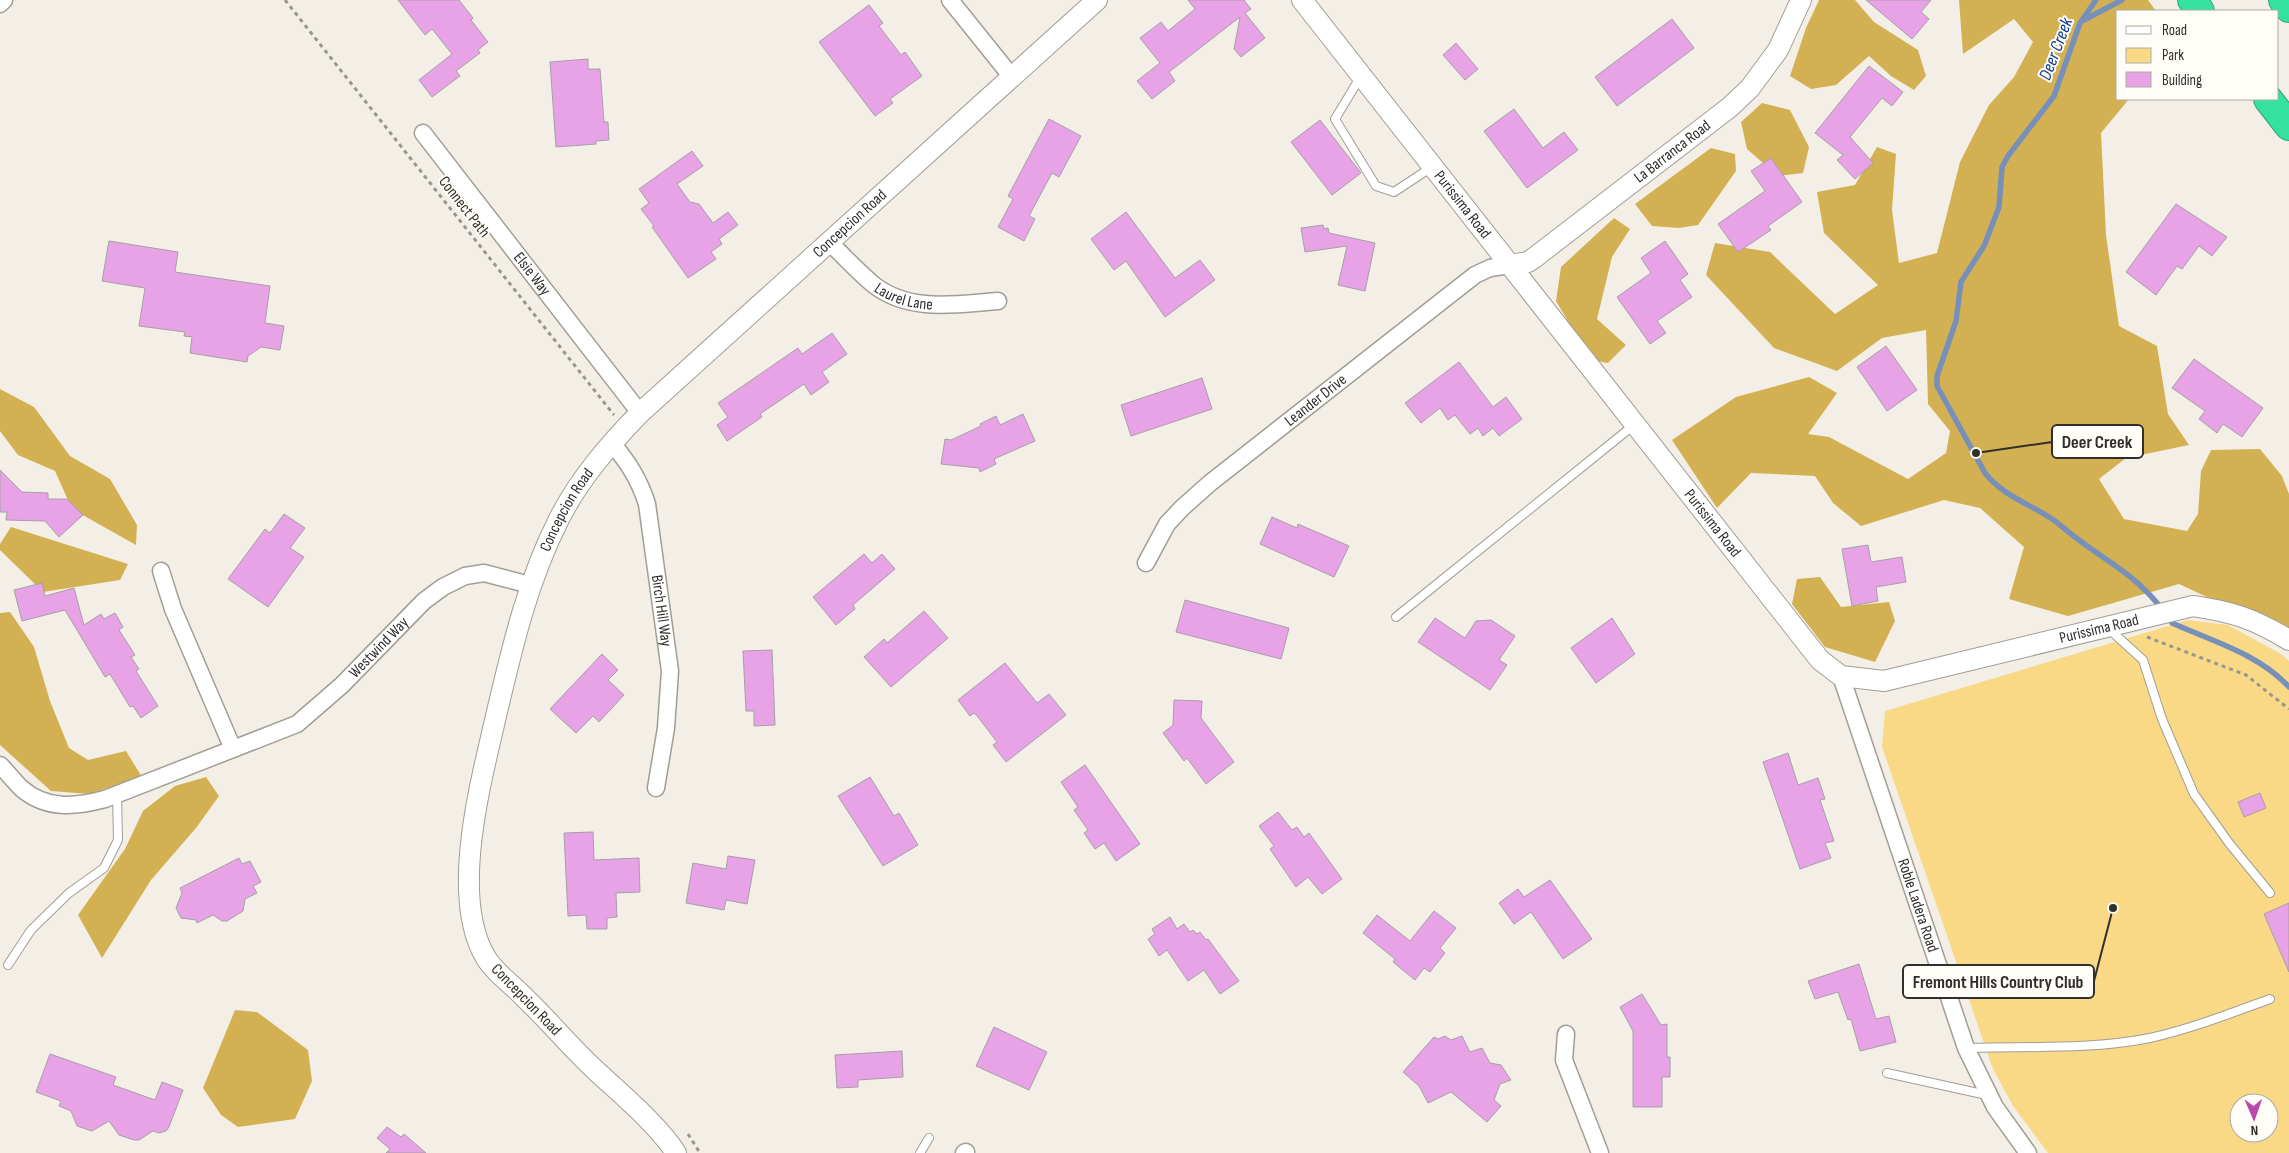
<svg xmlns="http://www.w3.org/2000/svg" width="2289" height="1153" font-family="'Sofia Sans Condensed',sans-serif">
  <rect width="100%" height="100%" fill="#f3efe6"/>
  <path fill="#f9d985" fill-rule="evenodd" d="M2188,620L2228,625L2281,654L2289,661V1153H2048L2013,1106L1993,1069L1882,747L1885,711ZM2239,1103H2269V1133H2239Z"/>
  <path fill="#d3b153" d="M1819,0H1855L1874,22L1918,50L1926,76L1914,90L1891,76L1869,56L1836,85L1811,89L1790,76L1806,28Z
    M1959,0H2148L2156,11H2118V99H2129L2101,133L2106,235L2119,326L2157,346L2168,414L2189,445L2126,458L2099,479L2124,519L2187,531L2198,514L2201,471L2211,450L2260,449L2282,476L2289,494V644L2222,604L2179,584L2068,616L2009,599L2024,547L1980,508L1944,500L1861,526L1833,503L1815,476L1751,473L1717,508L1672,440L1736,397L1809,377L1837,393L1808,434L1829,437L1908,479L1946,453L1950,431L1928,404L1926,330L1882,338L1837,371L1774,348L1706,275L1715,243L1770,252L1835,314L1878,285L1824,233L1817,192L1855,185L1877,147L1896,154L1892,210L1899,263L1937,253L1960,162L1989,105L2014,77L2033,42L2014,19L1963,54Z
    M1762,103L1790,110L1809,147L1803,173L1778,176L1747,149L1741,122Z
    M1711,148L1735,154L1736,171L1698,225L1679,228L1652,226L1635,204Z
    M1614,218L1630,229L1612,257L1597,319L1626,345L1608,363L1591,360L1556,301L1561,267Z
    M0,389L34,407L70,456L110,479L137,525L136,545L72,509L55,471L18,455L0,431Z
    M11,527L128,564L120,580L43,592L0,550V544Z
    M1820,577L1841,607L1889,602L1895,621L1875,662L1825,647L1792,604L1797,579Z
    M10,612L34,647L50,701L69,748L88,760L126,751L142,777L89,794L51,791L0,745V613Z
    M206,777L219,796L196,828L151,880L102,958L78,915L125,849L143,811L175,786Z
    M235,1010L257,1012L308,1050L312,1081L295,1119L238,1127L221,1115L203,1088Z"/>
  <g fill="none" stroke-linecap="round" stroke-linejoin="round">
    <path stroke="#7790b9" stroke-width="5.5" d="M2096,0L2080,23L2054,96L2008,156L2002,167L1999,207L1984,246L1961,282L1956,321L1937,376V386L1942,395L1985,473C2004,497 2031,504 2055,521C2063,527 2070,534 2079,540C2112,565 2135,575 2162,609
      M2082,21L2122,0
      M2167,616L2172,623C2212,641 2259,654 2289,687"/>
  </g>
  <path fill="#e8a3e6" stroke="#a69fa5" d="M398,0H459L473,18L471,20L488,42L478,50L480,53L456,71L460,76L432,97L419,80L452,54L432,29L425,35Z
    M1188,0H1244L1251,9L1245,13L1265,38L1241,57L1234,49L1240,17L1169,72L1175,81L1152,99L1137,81L1160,63L1140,38L1161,22L1168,31L1195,9Z
    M1866,0H1931L1921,12L1929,19L1912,39Z
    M869,5L883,23L879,26L901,55L905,52L922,76L890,99L893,103L875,116L819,42Z
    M1672,19L1694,48L1617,106L1595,77Z
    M1456,43L1478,69L1465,80L1443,55Z
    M588,59V69H600L604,122H608L609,140L596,141V144L556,147L550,62Z
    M1869,66L1903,92L1892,106L1882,98L1850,137L1873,163L1855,179L1837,160L1843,155L1815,133Z
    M1514,109L1543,148L1564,132L1578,150L1527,188L1484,131Z
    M1049,119L1081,136L1059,177L1052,173L1029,216L1035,219L1024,241L998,227L1013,199L1008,196Z
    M1320,120L1361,173L1332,195L1291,142Z
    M692,151L703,166L677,184L690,202L699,204L713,223L728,212L738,225L719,239L722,244L711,252L716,259L688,278L652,227L654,226L641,209L649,203L639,189Z
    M1771,158L1802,202L1768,226L1771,230L1738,252L1718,224L1765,191L1751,171Z
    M2176,204L2227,237L2212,256L2199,246L2182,269L2177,266L2156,295L2126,272Z
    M1126,212L1175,278L1200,260L1215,280L1165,317L1126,261L1114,270L1091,239Z
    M1323,225L1324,229L1328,228L1329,233L1375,243L1365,291L1338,285L1347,246L1305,252L1301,228Z
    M109,241L178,252L175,272L270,286L265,323L284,326L280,350L261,347L248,356L247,362L190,353L192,337L184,336L185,332L139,326L145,288L102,281Z
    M1665,241L1688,274L1680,280L1692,297L1657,321L1666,333L1650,344L1617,297L1651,273L1641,258Z
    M832,333L847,354L822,372L829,382L811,395L804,384L760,414L762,417L727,441L717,425L728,417L718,403L798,348L802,354Z
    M1886,346L1917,390L1887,411L1857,367Z
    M2194,359L2263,408L2242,437L2223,424L2217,433L2199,419L2205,411L2172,388Z
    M1459,362L1493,407L1506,397L1522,419L1499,436L1493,428L1483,436L1478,428L1470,434L1455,415L1448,420L1440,408L1421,423L1405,403Z
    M1202,378L1212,409L1131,436L1121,405Z
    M1023,414L1035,441L994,459L996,464L980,472L979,468L941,464L945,439L951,440L981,426L980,424L996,416L1000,425Z
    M0,470L22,492L48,493V499H67L83,515L59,537L45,521L6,520L7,512H0Z
    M284,514L305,528L290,548L304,557L268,607L228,579L265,529L270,533Z
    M1272,517L1297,528L1298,524L1349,546L1334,577L1260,544Z
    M1868,545L1871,562L1902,557L1906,582L1876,587L1878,601L1852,606L1842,549Z
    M864,554L872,563L882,554L895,569L853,605L855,609L836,625L813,597Z
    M42,583L45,596L74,588L84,625L101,614L104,619L115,613L123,627L119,630L135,655L131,657L139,669L136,671L158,706L141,718L133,706L130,707L110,674L105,677L65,610L22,621L14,590Z
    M1185,600L1289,628L1281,659L1176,632Z
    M924,611L948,638L891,687L864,657L884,639L887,643Z
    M1435,618L1465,638L1476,621L1491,620L1515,636L1499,660L1507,665L1490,690L1418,642Z
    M1612,618L1635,654L1596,683L1571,648Z
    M772,650L775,725L754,726V711H746L743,651Z
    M602,654L618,670L608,680L624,695L599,722L593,716L576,733L550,709Z
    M1005,663L1037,703L1049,694L1066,715L1006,762L993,745L997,742L978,717L974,713L970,716L958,700Z
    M1174,700L1202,701L1201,718L1234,762L1206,784L1187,758L1184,761L1163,733L1173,725Z
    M1788,753L1798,785L1818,778L1825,799L1820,800L1834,841L1825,843L1831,858L1800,869L1763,762Z
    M1085,765L1140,844L1116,861L1104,843L1095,849L1084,833L1088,830L1074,810L1078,807L1061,782Z
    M870,777L894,816L899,813L918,845L883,866L838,796Z
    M2260,793L2266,808L2244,817L2238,802Z
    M1278,812L1292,830L1297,827L1304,837L1309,833L1342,879L1322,894L1308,877L1296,887L1270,849L1274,846L1259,826Z
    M593,832L594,860L639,858L640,892L616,893L617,917L607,918V929H587L586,915L568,916L564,833Z
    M728,856L755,860L747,904L726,900L724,910L686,903L693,863L726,869Z
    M239,858L242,864L250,861L261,882L253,886L257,893L245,899L243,911L227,921H222L213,915L197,923L196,920L181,918L176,908L182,893L180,888Z
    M1550,880L1592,939L1563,959L1531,912L1514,924L1499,903L1518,889L1524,897Z
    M2289,903V972L2264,914Z
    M1434,911L1456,928L1440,948L1445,953L1430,972L1424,968L1415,980L1393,962L1395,959L1363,933L1377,915L1410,941Z
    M1170,917L1177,929L1184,924L1190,932L1193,930L1197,934L1200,932L1206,940L1208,939L1239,981L1220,994L1204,970L1188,981L1167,950L1159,956L1148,939L1155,934L1152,929Z
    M1859,964L1876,1019L1889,1016L1896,1042L1860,1051L1851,1019L1848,1020L1838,992L1815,999L1808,981Z
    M1642,994L1661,1025L1667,1024V1057H1670V1077H1662V1107H1633V1031L1620,1007Z
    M994,1027L1047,1052L1029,1090L976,1066Z
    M1445,1036L1451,1040L1462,1036L1470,1052L1482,1048L1490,1063L1501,1065L1511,1080L1500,1084L1494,1100L1501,1106L1487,1122L1451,1092L1428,1103L1419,1086L1403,1072L1434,1037L1438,1039Z
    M902,1051L903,1077L858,1080V1087L837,1088L835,1055Z
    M50,1054L116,1077L113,1085L155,1100L162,1082L183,1090L169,1127L166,1131L159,1133L153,1131L139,1140H134L119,1135L109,1121L92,1131L77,1126L71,1111L59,1106L61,1101L36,1092Z
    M387,1127L401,1137L404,1134L426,1153H386L390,1149L377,1138Z"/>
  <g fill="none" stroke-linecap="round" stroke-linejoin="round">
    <defs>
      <path id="service" d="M1361,76L1335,119L1376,186L1394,192L1432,167
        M1396,617L1634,425
        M2109,629L2143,660L2162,719L2194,794L2229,843L2270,893
        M8,965L31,930L69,893L104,868L118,840L117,794
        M1966,1048C2027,1046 2090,1050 2150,1038C2191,1029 2231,1013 2270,999
        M1887,1073L1987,1095
        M920,1153L929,1138"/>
      <g id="minor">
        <path d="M950,0L1011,76"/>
        <path d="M0,4L4,0"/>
        <path id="s1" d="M423,133L640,413"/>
        <path id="s2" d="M829,242C844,256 858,272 874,285C910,313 956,304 998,301"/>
        <path id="s3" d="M611,442C628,462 639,479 647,504L670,671L666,728L656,788"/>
        <path id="s4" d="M1146,563L1167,524L1182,508L1210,483L1475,275L1490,268L1509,265"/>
        <path d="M161,571L173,609L233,749"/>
        <path id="s5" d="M1841,676L1966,1048L1995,1107L2028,1153"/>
        <path id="s6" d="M0,765C7,772 14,781 21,788C46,810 75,807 105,799L297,724L342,685L424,601L443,587L465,576L484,573L530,585"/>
        <path d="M1566,1034L1564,1060L1600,1153"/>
        <path d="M964,1153L966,1152"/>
      </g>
      <g id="tertiary">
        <path id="s7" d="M1302,0L1820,660L1841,676L1884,681L2193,606C2234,612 2254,619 2289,640"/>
        <path id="s8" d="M1509,265L1528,262L1534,258L1730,107L1750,88L1778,50L1801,0"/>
        <path id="s9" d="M676,1153C657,1123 617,1091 591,1066C568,1044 548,1020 525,998C513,985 495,973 486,958C449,897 481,782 496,716C512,648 527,582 559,519C580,478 608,446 640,413L1097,0"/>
      </g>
      <path id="motorway" d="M2192,0L2200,11
        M2283,0L2289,8
        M2268,99L2289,126"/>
    </defs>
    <use href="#service" stroke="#a19e95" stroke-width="10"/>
    <use href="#minor" stroke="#a19e95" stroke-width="19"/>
    <use href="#tertiary" stroke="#a19e95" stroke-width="22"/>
    <use href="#motorway" stroke="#33a378" stroke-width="30"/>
    <path stroke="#989690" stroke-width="3" stroke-dasharray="4 4" stroke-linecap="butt" d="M285,0L614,415
      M2147,637L2246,675L2289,709
      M688,1134L700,1153"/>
    <use href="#service" stroke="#fff" stroke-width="8"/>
    <use href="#minor" stroke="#fff" stroke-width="16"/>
    <use href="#tertiary" stroke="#fff" stroke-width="20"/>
    <use href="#motorway" stroke="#34e1a1" stroke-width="28"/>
  </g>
  <g text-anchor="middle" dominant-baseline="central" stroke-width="4" stroke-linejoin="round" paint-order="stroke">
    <g font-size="16" fill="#302f2c" stroke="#fffdf7">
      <text stroke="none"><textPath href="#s8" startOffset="201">La Barranca Road</textPath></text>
      <text stroke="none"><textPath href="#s7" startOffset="260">Purissima Road</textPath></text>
      <text transform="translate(464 207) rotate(52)">Connect Path</text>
      <text stroke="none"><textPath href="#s9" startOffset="1144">Concepcion Road</textPath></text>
      <text stroke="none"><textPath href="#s1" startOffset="178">Elsie Way</textPath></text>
      <text stroke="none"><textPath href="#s2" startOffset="95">Laurel Lane</textPath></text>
      <text stroke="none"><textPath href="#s4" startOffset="238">Leander Drive</textPath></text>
      <text stroke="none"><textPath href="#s9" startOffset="739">Concepcion Road</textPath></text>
      <text stroke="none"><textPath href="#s7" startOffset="665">Purissima Road</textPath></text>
      <text stroke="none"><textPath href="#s3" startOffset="180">Birch Hill Way</textPath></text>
      <text stroke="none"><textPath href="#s7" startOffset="1130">Purissima Road</textPath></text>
      <text stroke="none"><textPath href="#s6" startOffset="438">Westwind Way</textPath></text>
      <text stroke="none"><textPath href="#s5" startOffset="242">Roble Ladera Road</textPath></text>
      <text transform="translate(526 1000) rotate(46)">Concepcion Road</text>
    </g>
    <g font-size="18" font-style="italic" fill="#0e3f94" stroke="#fffdf7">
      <text transform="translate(2056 49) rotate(-69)">Deer Creek</text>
    </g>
  </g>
  <path fill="none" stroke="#302f2c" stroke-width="2" d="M1976 453L2052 442M2113 908L2094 981"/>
  <g fill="#302f2c" stroke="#fffdf7" stroke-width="2">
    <circle cx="1976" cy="453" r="5"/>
    <circle cx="2113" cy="908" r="5"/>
  </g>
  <g fill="#fffdf7" stroke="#302f2c" stroke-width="2">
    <rect x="2052" y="425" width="91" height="33" rx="5"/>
    <rect x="1903" y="965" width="191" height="33" rx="5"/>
  </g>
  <g font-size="18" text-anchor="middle" font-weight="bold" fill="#302f2c">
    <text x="2097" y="448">Deer Creek</text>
    <text x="1998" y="988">Fremont Hills Country Club</text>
  </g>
  <rect x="2116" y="10" width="162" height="90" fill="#fffdf7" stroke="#acaba6"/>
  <rect x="2126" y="26" width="25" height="8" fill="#ffffff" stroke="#acaba6"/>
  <text x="2162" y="35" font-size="15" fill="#302f2c">Road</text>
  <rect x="2126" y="48" width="25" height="15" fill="#f9d985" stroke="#acaba6"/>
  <text x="2162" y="60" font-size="15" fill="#302f2c">Park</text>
  <rect x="2126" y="72" width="25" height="15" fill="#e8a3e6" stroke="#acaba6"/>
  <text x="2162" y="85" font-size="15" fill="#302f2c">Building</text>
  <g transform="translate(2254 1118) rotate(178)"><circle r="24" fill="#fffdf7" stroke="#acaba6"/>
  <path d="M0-4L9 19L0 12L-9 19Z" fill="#b74aa9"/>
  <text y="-8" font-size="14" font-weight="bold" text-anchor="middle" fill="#302f2c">N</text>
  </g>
</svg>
